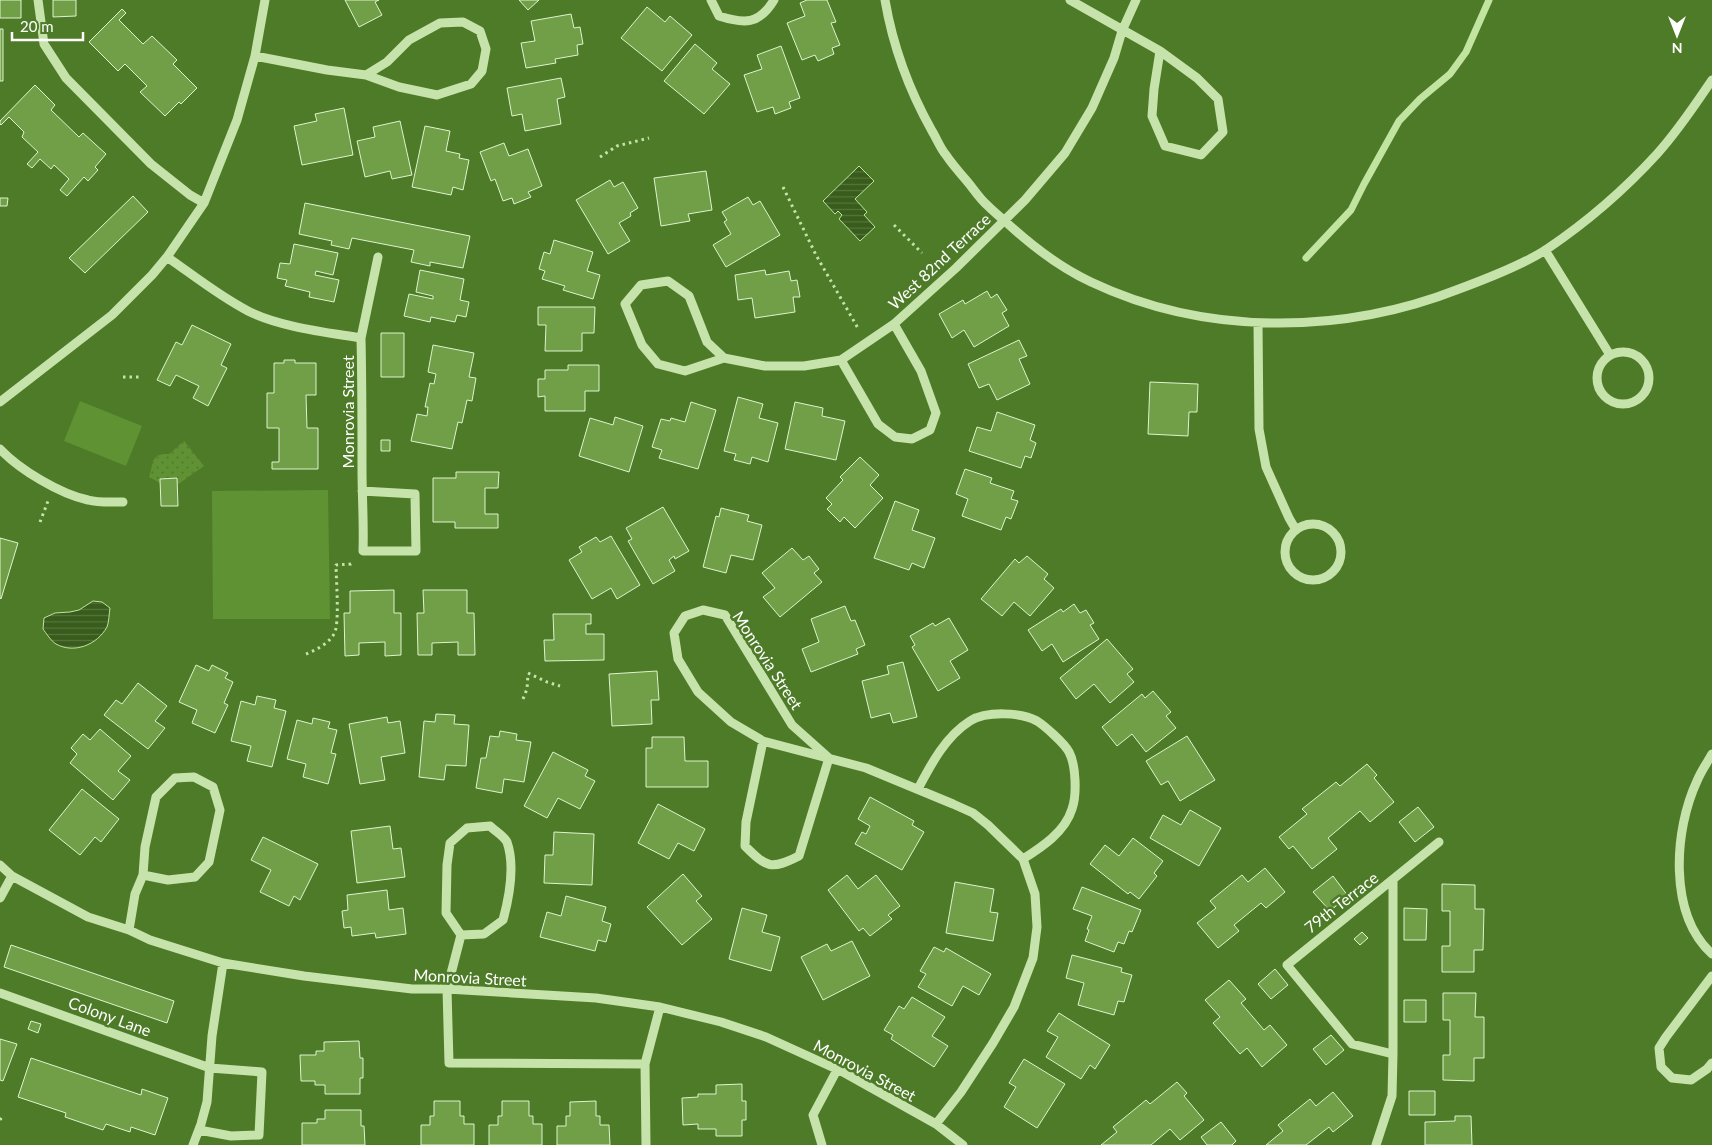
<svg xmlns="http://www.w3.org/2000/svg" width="1712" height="1145" font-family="Lato,sans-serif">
  <defs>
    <pattern id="park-dots" width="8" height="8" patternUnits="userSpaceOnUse" patternTransform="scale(1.25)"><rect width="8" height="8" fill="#5f9232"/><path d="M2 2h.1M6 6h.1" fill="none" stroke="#57763c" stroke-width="1.8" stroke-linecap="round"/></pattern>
    <pattern id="water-rules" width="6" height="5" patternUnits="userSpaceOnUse" patternTransform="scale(1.25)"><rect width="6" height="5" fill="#385c1b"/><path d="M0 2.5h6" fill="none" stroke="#56743d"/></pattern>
  </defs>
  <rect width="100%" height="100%" fill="#4d7b27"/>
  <path fill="url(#park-dots)" d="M184,441L204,466L177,485V479H160V483L149,477C154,463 150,453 169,454Z"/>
  <path fill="#5f9232" d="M80,401L142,426L126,466L64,441Z
    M328,490L330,619H213L212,491Z"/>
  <path fill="url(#water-rules)" stroke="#c1e4a0" d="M859,166L874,181L855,199L867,212L864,215L875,227L860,241L839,219L842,215L838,211L835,214L823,201Z
    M93,601L102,602L110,608C109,614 109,622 107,627C97,645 74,654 56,644C51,641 46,633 43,629L44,618L55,613L70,612L79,610Z"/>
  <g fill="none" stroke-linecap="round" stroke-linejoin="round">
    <path stroke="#c1e4a0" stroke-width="7" d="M1306,258L1351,210L1364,184L1399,121L1420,99L1450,74L1466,52L1489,0"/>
  </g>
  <path fill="#709f48" stroke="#dff3ce" d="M0,0H21V18H0Z
    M53,0H76V16L53,17Z
    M345,0H379L375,2L382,15L359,27Z
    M519,0H539L528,10Z
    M807,0H827L836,22L831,23L840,45L832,48L834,54L818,61L815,55L802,60L787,23L805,16L800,3Z
    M647,7L665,22L670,16L692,35L662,71L621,38Z
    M122,9L126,13L119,20L143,44L152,36L177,60L173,64L197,88L181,104L179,102L165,116L140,92L147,86L125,64L118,71L89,42Z
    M571,14L574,28L580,27L583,44L577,45L578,55L555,59L556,63L526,68L521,43L535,41L531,21Z
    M0,29H3V81H0Z
    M695,44L717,63L712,69L730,84L704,114L664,81Z
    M781,46L800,98L789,102L791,108L775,114L773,107L757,112L744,75L762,69L757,55Z
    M561,78L565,97L557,99L561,124L525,131L522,114L512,116L507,88Z
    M35,85L55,105L51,110L79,137L83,133L106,154L95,167L98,170L88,181L84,177L67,196L60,190L69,179L54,165L51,169L40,159L32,168L27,164L38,152L22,137L24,132L9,117L1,125L0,124V121Z
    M344,108L353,155L302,165L294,126L317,121L315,114Z
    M400,121L412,175L392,179L390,171L365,177L357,141L375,137L373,127Z
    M425,126L450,131L446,151L460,154L459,158L469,160L463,190L453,187L451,195L412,187Z
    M504,143L509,156L528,149L542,186L528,192L531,197L514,204L512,198L503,201L495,179L491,181L480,152Z
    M706,171L712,210L688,214L690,221L661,226L654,178Z
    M610,180L614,187L623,182L638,208L630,213L631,216L619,223L630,241L608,254L576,200Z
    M133,196L148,212L85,273L69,258Z
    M748,197L753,205L760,201L780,235L726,267L713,245L731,234L724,222L727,220L722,212Z
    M0,198H8L7,206H0Z
    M305,203L470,236L463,268L430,262V266L411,262L414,250L352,238L349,249L331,245L332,241L299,234Z
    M554,240L593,252L587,271L600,275L593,299L563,290L565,286L542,279L545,271L539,269L544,252L550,254Z
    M294,244L338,253L333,275L316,271L315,275L339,280L334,302L309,297L310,292L285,286L287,280L277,278L280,263L290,264Z
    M420,270L464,279L460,300L469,302L466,317L457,315L455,322L431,317L430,322L404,316L409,294L433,299V296L416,292Z
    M765,270L766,275L789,271L791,281L797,280L800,297H793L795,312L755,318L752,298L738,300L735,275Z
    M987,291L991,298L997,294L1007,310L1002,313L1009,326L974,347L964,330L952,338L939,314L963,300L965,304Z
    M538,307H595L594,333H582V351H545L546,325H538Z
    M192,325L231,344L221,365L227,368L208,406L193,398L199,386L176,375L170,386L157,380L176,342L182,345Z
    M381,333H404V377H381Z
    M1019,340L1027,356L1019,359L1030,384L997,400L989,384L979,388L968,364Z
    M433,345L474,353L469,377L476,378L472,401L467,400L462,423L458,422L452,449L411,441L417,414L427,416L428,407H425L430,383L434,384L436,374L428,372Z
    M284,360H295V363H316V395H306L307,428H318V469H272V462H279V428H267V393H274V363H284Z
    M568,365H599V391H585V411H545V396L538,397V379H545V370H568Z
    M1150,382L1198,384L1197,412H1189L1188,436L1148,434Z
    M738,397L763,404L759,418L778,423L768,462L752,457L750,464L734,460L736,454L724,451Z
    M691,402L716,410L698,469L659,458L662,450L652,447L661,419L670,421L671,418L685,422Z
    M795,402L823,408L822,416L845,421L836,460L785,449Z
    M997,412L1035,425L1030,440L1036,443L1031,458L1025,456L1021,468L969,451L977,427L991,431Z
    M615,417L643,426L629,472L579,456L590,418L613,425Z
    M381,440H390V451H381Z
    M860,457L879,475L870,485L883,498L855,528L844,517L840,522L827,509L832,504L826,498L843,480L840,477Z
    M965,469L992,478L990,483L1014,491L1011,499L1018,501L1011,519L1006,517L1001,530L962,516L968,499L956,494Z
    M456,472H499L498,488H485V514H498V528H455V522H433V478H456Z
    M177,478L178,506H161L160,479Z
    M895,501L919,510L912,530L935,538L924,568L912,563L909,570L874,558Z
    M663,507L689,551L675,559L674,556L669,560L675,571L653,584L628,541L632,539L626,528Z
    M721,508L749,515L747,521L762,525L753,560L731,555L726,573L703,567L716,516L719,517Z
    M611,536L640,585L617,599L611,588L592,599L569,560L582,552L579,547L596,537L600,542Z
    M0,538L18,543L1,599L0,598Z
    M792,548L803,560L809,556L819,569L814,573L822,582L780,617L763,597L775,588L762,573Z
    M1027,556L1048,574L1044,579L1054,588L1030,616L1014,602L1002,616L981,599L1015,559L1019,563Z
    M394,590V613H401V655L385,656V642L359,643V655L345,656L344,613H350V591Z
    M423,590H467V613H474L475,655H458V642L432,643V655H418L417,613H424Z
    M1074,604L1080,613L1086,610L1094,623L1090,625L1099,639L1063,662L1052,644L1042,651L1028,630L1061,609L1063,612Z
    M845,606L851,621L855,620L865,645L856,649L858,654L811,672L802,649L819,642L811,619Z
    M553,614H591V624H586V634H604V660L545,661L544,640H554Z
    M949,618L968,650L950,661L960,678L938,691L912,647L915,645L910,636L933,623L935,626Z
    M1107,639L1133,669L1127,674L1134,682L1110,703L1094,684L1076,699L1060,678Z
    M903,662L917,717L893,723L890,713L871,718L862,681L889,674L887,666Z
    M196,665L209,671L212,665L228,673L225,678L233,682L224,703L228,705L215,733L192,723L197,710L179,702Z
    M657,671L659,700H651L652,724L612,726L609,674Z
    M138,683L167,706L155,721L165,728L148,749L104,715L116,700L122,704Z
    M1153,691L1171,712L1166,716L1176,728L1146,752L1132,734L1117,746L1102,727L1142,694L1145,698Z
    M257,696L276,700L274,708L286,711L272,767L247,761L251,746L231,741L241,701L255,705Z
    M436,714L455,715L454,724L469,725L466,766L446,765L444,780L419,777L424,721L435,722Z
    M387,717L388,723L400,721L405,753L381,757L385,780L360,784L349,724Z
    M313,718L330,722L328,728L337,730L331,753L336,754L328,784L303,777L306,764L287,759L297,720L312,724Z
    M100,729L131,756L118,771L130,780L113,800L70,763L77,754L71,748L83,734L90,740Z
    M500,731L517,734L516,740L531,742L524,782L504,779L502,793L476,788L481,758H486L490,736L499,737Z
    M1187,736L1215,780L1180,801L1168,781L1161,785L1146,761Z
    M652,737H684L685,761H708V787H646V748H652Z
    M553,752L588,770L585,776L595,781L580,809L558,798L547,818L524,806Z
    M1367,764L1377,775L1374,778L1394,802L1370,822L1360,811L1328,838L1337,849L1312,869L1293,846L1289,849L1279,837L1307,814L1302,809L1336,782L1340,786Z
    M82,789L119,819L101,842L95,837L80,855L49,830Z
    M870,797L914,821L912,825L924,832L902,870L855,844L862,832L866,834L870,826L858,819Z
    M658,804L705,829L694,851L678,843L669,859L638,843Z
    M1418,807L1434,827L1415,842L1399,822Z
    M1190,810L1221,828L1199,866L1150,838L1163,815L1181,825Z
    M390,826L393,849L401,848L405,877L357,883L351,831Z
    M554,832L594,834L592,885L544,883L545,855H553Z
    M263,837L318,864L300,900L294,896L289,906L260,892L271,870L251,860Z
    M1133,838L1163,861L1154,873L1157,876L1139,899L1130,892L1128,894L1090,864L1105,845L1119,856Z
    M1265,868L1285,892L1266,908L1261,903L1234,925L1239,931L1218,948L1197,923L1216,908L1210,901L1242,875L1248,882Z
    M683,874L702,896L696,901L712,919L682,945L647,907Z
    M847,875L858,889L876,875L900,906L888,915L892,919L870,936L863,928L859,931L828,890Z
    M1333,876L1348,896L1330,911L1313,892Z
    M955,882L994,889L990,912L998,913L993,941L946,933Z
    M1442,884L1475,885V909H1484L1483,950H1474V972H1442V946H1450V911H1442Z
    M1082,887L1141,910L1132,932L1129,931L1124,944L1118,942L1114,952L1085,941L1089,930L1087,929L1092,916L1073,909Z
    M387,890L389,910L403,908L406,934L376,938L375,933L352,936L351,927L344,928L342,911L348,910L347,895Z
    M566,896L606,907L602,921L611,924L606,942L598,940L595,951L540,937L547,912L561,916Z
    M742,908L767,915L762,932L780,937L771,971L729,959Z
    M1404,908L1427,909L1426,940H1404Z
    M1362,932L1368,938L1360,945L1354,939Z
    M852,941L870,976L823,1000L801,957L827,944L831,951Z
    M11,945L174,1001L167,1023L4,967Z
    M934,947L944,952L946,948L991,974L979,995L963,986L952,1006L918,987L926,974L920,971Z
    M1072,955L1122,968L1121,972L1132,975L1124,1002L1118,1001L1114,1015L1078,1005L1084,983L1066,978Z
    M1275,969L1288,985L1271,999L1258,984Z
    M1229,980L1246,999L1241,1003L1264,1030L1270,1025L1287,1045L1262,1067L1247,1048L1240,1054L1213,1023L1220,1017L1205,1000Z
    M1443,993H1476L1475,1017H1484V1058H1474V1081L1443,1080V1055H1450V1020H1443Z
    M912,997L945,1017L932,1036L948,1046L934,1067L891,1039L893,1035L884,1030L899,1006L904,1009Z
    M1404,1000H1426V1022H1404Z
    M1059,1013L1110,1045L1095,1069L1090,1065L1081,1079L1046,1057L1058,1037L1047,1031Z
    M31,1021L41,1024L38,1033L28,1029Z
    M1331,1035L1344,1050L1326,1065L1313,1049Z
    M0,1039L17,1044L3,1081L0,1080Z
    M359,1041L360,1058H363V1078H360V1094H325V1085H315V1081H301L300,1055H316V1051H324V1042Z
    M31,1058L141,1095L142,1089L168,1098L155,1135L131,1127L130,1132L106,1124L103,1130L65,1117L66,1113L18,1097Z
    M1024,1059L1065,1084L1037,1128L1004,1107L1016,1087L1009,1083Z
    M1177,1082L1187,1093L1184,1096L1204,1120L1180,1140L1170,1129L1151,1145H1101L1117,1132L1113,1127L1146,1100L1150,1104Z
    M742,1084V1101H746V1120H742V1136H716V1129H698V1124L683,1125L682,1098L698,1097V1094H716V1085Z
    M1409,1091H1435V1115H1409Z
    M1333,1092L1353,1116L1333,1132L1329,1127L1306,1145H1266L1283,1131L1278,1125L1310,1099L1316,1106Z
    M434,1101H460V1116H464V1124H474V1145H421V1125H430V1116H434Z
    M502,1101H529V1116H533V1124H542V1145H489V1125H498V1116H502Z
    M596,1101V1116H600V1125H609L610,1145H557V1126H566V1116H570V1102Z
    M325,1110H361V1126H364L365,1145H302V1123H317V1119H325Z
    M1455,1116H1471L1472,1145H1425V1122L1455,1121Z
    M1221,1122L1236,1141L1232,1145H1207L1201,1137Z"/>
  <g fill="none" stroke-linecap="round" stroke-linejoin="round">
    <path stroke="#c6e3ab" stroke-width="3" stroke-dasharray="2.5 4" stroke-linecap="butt" d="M600,157L617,146L649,138
      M783,187L816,255L859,330
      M894,225L922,253
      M123,377H140
      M40,522L48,501
      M306,654C316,650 328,644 334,634C340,625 336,578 336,565L351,564L352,563
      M528,673L547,682L560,686
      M523,699L527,689L528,674
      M0,1120L3,1115"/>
    <path stroke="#c6e3ab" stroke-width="9" d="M38,0L44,44L66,78L151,164L190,195L204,203
      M711,0L719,16C744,24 759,25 774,0
      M885,0C893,47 909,90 932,131C937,139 940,148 946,155C952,164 959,172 966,180C973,188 979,198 987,205C993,211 1000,217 1007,223C1032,246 1059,267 1091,282C1205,336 1342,335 1459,289C1486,279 1523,265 1547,249C1587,222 1625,189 1657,154C1678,131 1695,105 1712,80
      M1070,0L1160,51
      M1160,51L1197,78L1218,99L1223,132L1201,155L1165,146L1152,116L1154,89Z
      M255,56L327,70L366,75L399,87L437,95L471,84L482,71L486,49L480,31L463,22L440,23L409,40L387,62L366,75
      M1545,250L1610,355
      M167,257C193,275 219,296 248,311C280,327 325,332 361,338C362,382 362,426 362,469C362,497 364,524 363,551H416L415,494L362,491
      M668,281L689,296L707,342L724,358L685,371L658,364L642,345L625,304L641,285Z
      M1258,323L1259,429L1266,467L1289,518L1296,530
      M361,338L378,257
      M1597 378a26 26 0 1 1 52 0a26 26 0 1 1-52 0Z
      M724,358L765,366H804L841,360L894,324L956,268L1025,200L1065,153L1092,108L1114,58L1122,31L1136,0
      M841,360L878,424L895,437L912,439L930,430L936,413L921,371L894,324
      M0,402L112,315L152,275L167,257L204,203L237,120L255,56L265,0
      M0,449C20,470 60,494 88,500C99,503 112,502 123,502
      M1285 552a28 28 0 1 1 56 0a28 28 0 1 1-56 0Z
      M763,741L746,822L745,846C767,868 771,870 799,856L829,758
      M1712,754C1707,763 1701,771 1697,781C1674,830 1668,914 1712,954
      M829,758L792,725L725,615L703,610L685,616L674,633L678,659L698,692L731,722L763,741L866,768L953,804L973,813L988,825L1023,859L1035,894L1037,927L1033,958L1014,1007L993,1043L961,1092L936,1124
      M918,789C931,764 946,736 970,721C986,711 1021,712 1037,721C1045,726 1065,744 1069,752C1076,765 1077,795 1072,809C1065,832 1042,847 1023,859
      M0,865L12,876L88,917L129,930L150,940L223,963L304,976L412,989H447L596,998L660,1007L721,1022L766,1037L843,1072L936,1124L963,1145
      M1393,881V1054L1352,1044L1287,965L1439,842
      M0,898L12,876
      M129,930L135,894L143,875L145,847L156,797L175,778L194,777L213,787L220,810L209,862L195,877L168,880L143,875
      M461,935L484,934L503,920C509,898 515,865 507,842C504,836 495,831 490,826L467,828L450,843L447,865L446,913L461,935L447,989L449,1063L645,1064L660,1007
      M1712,976L1666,1037L1659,1048L1661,1067L1672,1078L1691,1080L1707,1069L1712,1063
      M0,993L210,1068L262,1072L259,1135L231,1136L199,1130
      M645,1064L646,1145
      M193,1145L201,1124L207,1102L212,1036L223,963
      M822,1145L813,1115L837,1070
      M1376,1145L1392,1096L1393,1054"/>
  </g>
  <g text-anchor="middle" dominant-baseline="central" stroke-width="5" stroke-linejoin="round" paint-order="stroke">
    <g font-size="16" fill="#fff" stroke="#4d7b27">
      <text transform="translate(939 261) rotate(-43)">West 82nd Terrace</text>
      <text transform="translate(347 412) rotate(-90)">Monrovia Street</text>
      <text transform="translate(768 660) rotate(57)">Monrovia Street</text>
      <text transform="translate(1341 902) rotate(-38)">79th Terrace</text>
      <text transform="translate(470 977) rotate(3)">Monrovia Street</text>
      <text transform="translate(110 1016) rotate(20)">Colony Lane</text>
      <text transform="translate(865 1070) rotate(28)">Monrovia Street</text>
    </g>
  </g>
  <g transform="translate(1677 35) rotate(180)" stroke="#4d7b27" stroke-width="4" paint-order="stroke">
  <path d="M0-4L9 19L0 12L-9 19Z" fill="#ffffff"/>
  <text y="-8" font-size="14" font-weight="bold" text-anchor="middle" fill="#ffffff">N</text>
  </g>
  <path d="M12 32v8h71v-8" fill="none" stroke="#ffffff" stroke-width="2.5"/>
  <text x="20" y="32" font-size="15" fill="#ffffff" stroke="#4d7b27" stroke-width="4" paint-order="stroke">20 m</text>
</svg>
